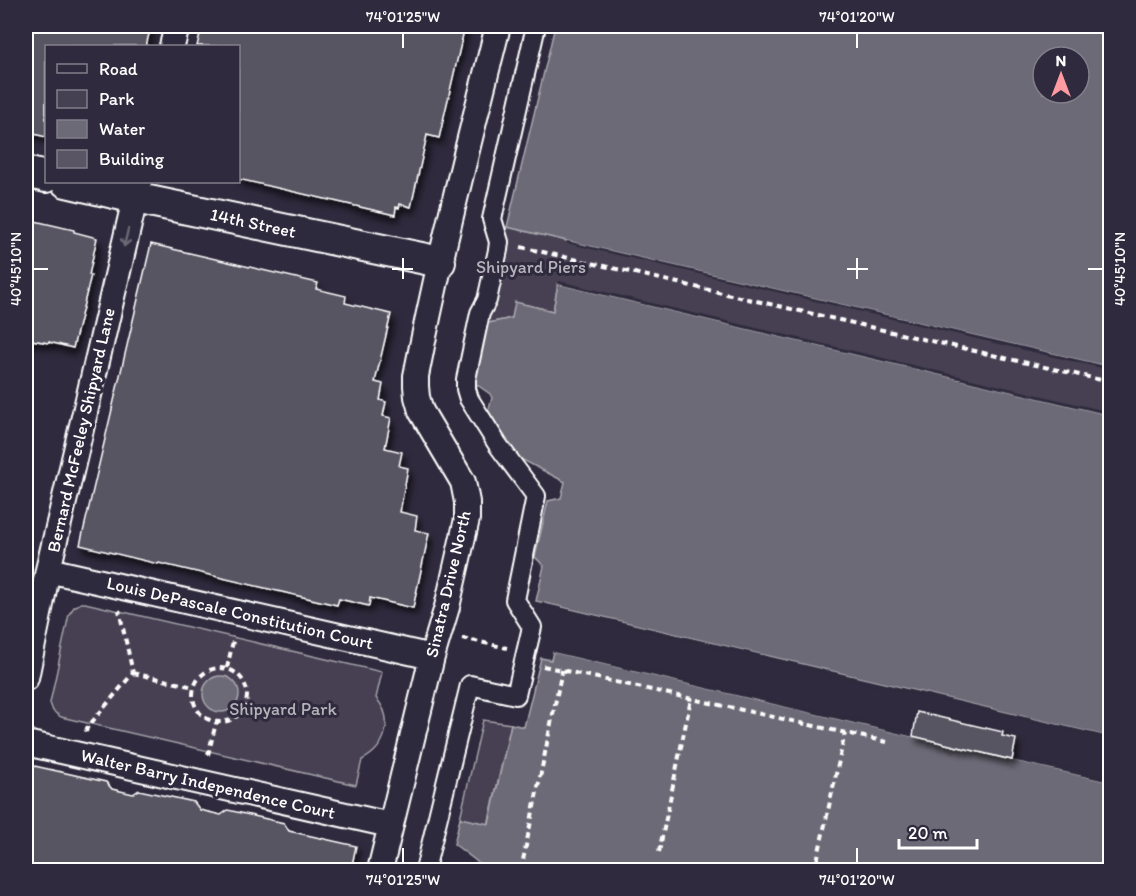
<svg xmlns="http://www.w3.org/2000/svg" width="1136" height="896" font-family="Itim,sans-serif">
  <defs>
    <filter id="shadow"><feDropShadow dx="3.5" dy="6" stdDeviation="3" flood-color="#0009"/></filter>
  </defs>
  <rect width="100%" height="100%" fill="#2f2a3d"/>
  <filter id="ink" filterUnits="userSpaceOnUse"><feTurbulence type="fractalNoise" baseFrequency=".0167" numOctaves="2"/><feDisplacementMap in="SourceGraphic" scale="12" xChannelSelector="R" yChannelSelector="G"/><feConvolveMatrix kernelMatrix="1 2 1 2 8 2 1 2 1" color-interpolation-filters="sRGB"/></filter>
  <g filter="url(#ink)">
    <path fill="#464152" stroke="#a2a0a8" stroke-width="1.5" d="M507,227L1110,367V415L558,284L553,311L516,303L512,318L484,324Z
      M81,603H85L382,672L376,698C395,719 386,748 362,760L356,785L61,717L53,711L50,703L69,614L74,607Z
      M483,720L511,724L488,825L460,818Z"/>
    <path fill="#6d6a77" stroke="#a7a6ad" stroke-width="1.5" fill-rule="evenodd" d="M555,26H1101L1110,28V367L507,227ZM1043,57H1079V93H1043Z
      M558,284L1110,415V737L536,601L544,566L535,557L548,501L561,498L565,482L519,458L487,415L492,398L490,394L473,382L484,324L512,318L515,302L553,311Z
      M553,652L1012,760L1110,782V870H488L454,844L460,818L489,824L511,724L524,727L541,658L551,660Z
      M203 694a18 18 0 1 1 36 0a18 18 0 1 1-36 0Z"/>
    <path fill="#2f2a3d" d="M567,241L1110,367V370L566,243Z
      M559,281L1110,412V415L558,284Z
      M542,603L1110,737V740L543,606Z
      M552,649L1110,779V782L1012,760L553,652Z"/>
    <path fill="#595564" stroke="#fff" stroke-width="1.5" filter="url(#shadow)" d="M26,26H151L146,46H46V137L26,132Z
      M202,26H465L439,138L427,135L411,207L400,204L399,208L396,207L395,215L238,179V46H197Z
      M26,219L74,230V232L97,238L89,275H91L73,348L49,342V343L26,339Z
      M151,244L318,283L316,289L346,296L345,303L391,314L375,382L383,384L380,400L386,402L383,416L391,418L385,448L402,452L399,466L408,468L400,512L417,516L415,530L429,533L413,608L370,598L369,606L339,599L337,605L159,563L158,564L80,545Z
      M917,712L1003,732L1002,736L1016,739L1012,760L913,736Z
      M30,765L106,782L112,789L133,794L139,790L194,802L200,810L221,815L228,810L284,823L289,831L356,846L351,870H26V785Z"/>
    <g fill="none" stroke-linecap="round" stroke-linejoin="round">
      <defs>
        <path id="pedestrian" d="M425,870L470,685L516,695L532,627L515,600L536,496L498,445L469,399L466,389V379L480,313L487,300L498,250L499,242L492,219L536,26"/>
        <path id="minor" d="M172,46L177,26
          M48,570L432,657
          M26,678L48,570L139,182
          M26,743L390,825
          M380,870L432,657L447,607L467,519V502L463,482L421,411L417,397L416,386V376C439,258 469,142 498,26"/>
        <path id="tertiary" d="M26,172L46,177
          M66,182L135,198L440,262"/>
      </defs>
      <use href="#pedestrian" stroke="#fff" stroke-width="22"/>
      <use href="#minor" stroke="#fff" stroke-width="28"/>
      <use href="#tertiary" stroke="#fff" stroke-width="34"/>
      <path stroke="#fff" stroke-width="4" stroke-dasharray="6 4.5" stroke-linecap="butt" d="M521,247L1110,382
        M462,638L507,648
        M543,666L887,742
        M193 695a27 27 0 1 1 54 0a27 27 0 1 1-54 0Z
        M227,668L234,637
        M133,673L194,687
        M86,732L87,728L133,673L119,610
        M208,755L216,723
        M659,852L691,699
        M521,870L562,670
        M815,870L845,733"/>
      <use href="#pedestrian" stroke="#2f2a3d" stroke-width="18"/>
      <use href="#minor" stroke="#2f2a3d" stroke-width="24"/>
      <use href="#tertiary" stroke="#2f2a3d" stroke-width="30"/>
    </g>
    <defs><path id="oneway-shaft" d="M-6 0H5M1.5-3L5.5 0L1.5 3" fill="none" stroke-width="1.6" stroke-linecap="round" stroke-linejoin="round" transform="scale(1.5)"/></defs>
    <use stroke="#6d6a77" href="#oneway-shaft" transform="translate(126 238) rotate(103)"/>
  </g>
  <path fill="none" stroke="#fff" stroke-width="2" d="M403,33V48M857,33V48M403,258V279M857,258V279M33,269H48M392,269H413M847,269H868M1088,269H1103M403,848V863M857,848V863"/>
  <g text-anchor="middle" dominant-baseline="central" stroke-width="6" stroke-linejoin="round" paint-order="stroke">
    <g font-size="18" fill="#fff" stroke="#2f2a3d">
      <text transform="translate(253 223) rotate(12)">14th Street</text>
      <text transform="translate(81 430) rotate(-77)">Bernard McFeeley Shipyard Lane</text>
      <text transform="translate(448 584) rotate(-77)">Sinatra Drive North</text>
      <text transform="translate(240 613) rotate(13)">Louis DePascale Constitution Court</text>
      <text transform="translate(208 784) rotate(13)">Walter Barry Independence Court</text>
    </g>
    <g font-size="18" fill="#b5b3ba" stroke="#2f2a3d">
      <text x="531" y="267">Shipyard Piers</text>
      <text x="283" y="709">Shipyard Park</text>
    </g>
  </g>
  <rect width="1136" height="896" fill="none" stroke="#2f2a3d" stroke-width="66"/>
  <rect x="45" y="45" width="195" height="138" fill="#2f2a3d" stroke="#827f8b" stroke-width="1.5"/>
  <rect x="57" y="64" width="30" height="9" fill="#2f2a3d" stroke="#827f8b" stroke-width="1.5"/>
  <text x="99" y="75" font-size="18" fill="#ffffff">Road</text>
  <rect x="57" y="90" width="30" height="18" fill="#464152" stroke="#827f8b" stroke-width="1.5"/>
  <text x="99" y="105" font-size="18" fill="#ffffff">Park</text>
  <rect x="57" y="120" width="30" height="18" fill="#6d6a77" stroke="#827f8b" stroke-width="1.5"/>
  <text x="99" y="135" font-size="18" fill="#ffffff">Water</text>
  <rect x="57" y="150" width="30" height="18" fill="#595564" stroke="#827f8b" stroke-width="1.5"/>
  <text x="99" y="165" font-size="18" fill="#ffffff">Building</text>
  <g transform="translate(1061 75)"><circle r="28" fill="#2f2a3d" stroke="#827f8b" stroke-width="1.5"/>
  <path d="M0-4.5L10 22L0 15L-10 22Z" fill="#ff9aa2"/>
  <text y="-9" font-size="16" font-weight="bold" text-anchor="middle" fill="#ffffff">N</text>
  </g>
  <path d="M899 839v9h78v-9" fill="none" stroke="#ffffff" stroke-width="3"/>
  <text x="908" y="839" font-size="18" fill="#ffffff" stroke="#2f2a3d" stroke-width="4.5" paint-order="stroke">20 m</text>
  <rect x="33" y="33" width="1070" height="830" fill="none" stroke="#fff" stroke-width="2"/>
  <g font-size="15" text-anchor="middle" fill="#fff">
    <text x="403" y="22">74°01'25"W</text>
    <text x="857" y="22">74°01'20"W</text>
    <text transform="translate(16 269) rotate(-90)" y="5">40°45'10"N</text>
    <text transform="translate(1120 269) rotate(-90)" y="5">40°45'10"N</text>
    <text x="403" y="885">74°01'25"W</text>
    <text x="857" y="885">74°01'20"W</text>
  </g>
</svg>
